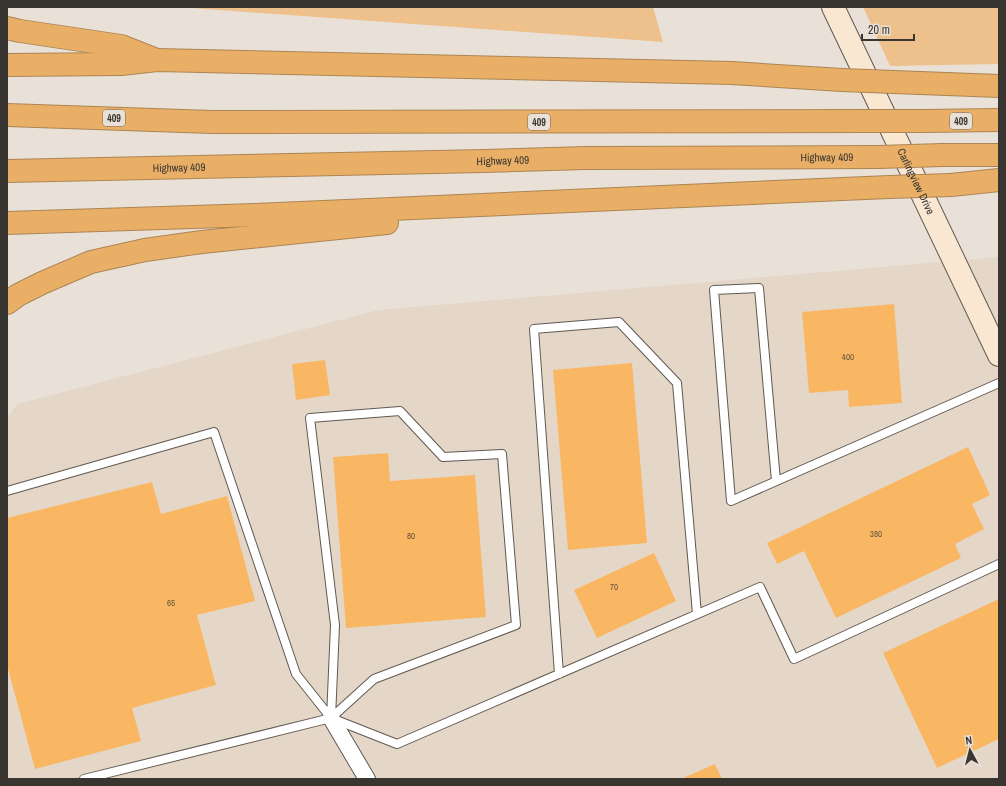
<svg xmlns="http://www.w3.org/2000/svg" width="1006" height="786" font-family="'Archivo Narrow',sans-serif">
  <rect width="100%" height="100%" fill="#e9e1d8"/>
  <path fill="#e5d7c8" d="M999,257V779H7V418L17,404L378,310Z"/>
  <path fill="#eec18c" d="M177,7H653L663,42Z
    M863,7H999V64L890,66Z"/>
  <path fill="#f9b764" d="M894,304L902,403L849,407L848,390L809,393L802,312Z
    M325,360L330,395L296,400L292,364Z
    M632,363L647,543L568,550L553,370Z
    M968,447L990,495L972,504L984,529L955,544L961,558L836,618L804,551L777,564L767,543Z
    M388,453L390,481L475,475L486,617L346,628L333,457Z
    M152,482L161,514L227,496L255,601L197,615L216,685L132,708L141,741L35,769L7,665V518Z
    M654,553L676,601L597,638L574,590Z
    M999,599V739L937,768L883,653Z
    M715,764L722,779H681Z"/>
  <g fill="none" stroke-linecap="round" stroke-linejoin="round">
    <defs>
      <path id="lane" d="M776,481L759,288L714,290L731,501L999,383
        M7,491L214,432L296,674L331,718L397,744L760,587L794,659L999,564
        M559,674L534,329L619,322L677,383L697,614
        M84,779L331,718L374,679L516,625L502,454L443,457L400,411L310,418L335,625L331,718"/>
      <path id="street" d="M331,718L367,779"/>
      <g id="secondary">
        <path id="s1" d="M833,7L999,355"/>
      </g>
      <g id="highway">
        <path d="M7,28L20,31L121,46L154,59"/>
        <path d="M7,65L121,64L157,60L732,73L842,80"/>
        <path d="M920,83L999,86"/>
        <path d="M7,115L212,122L867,121"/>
        <path d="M924,121L999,120"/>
        <path d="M942,155H999"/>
        <path id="s2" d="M7,171L484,161L586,158L879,157"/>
        <path d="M951,185L999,180"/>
        <path d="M7,223L255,215L889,187"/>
        <path d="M7,303L18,295L42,283L91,262L145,250L202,242L387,223"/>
      </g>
    </defs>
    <use href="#lane" stroke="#605951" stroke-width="10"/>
    <use href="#street" stroke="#605951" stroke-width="18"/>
    <use href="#secondary" stroke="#605951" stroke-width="24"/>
    <use href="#highway" stroke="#ac8554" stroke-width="24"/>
    <use href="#lane" stroke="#fff" stroke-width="8"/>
    <use href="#street" stroke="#fff" stroke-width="16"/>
    <use href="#secondary" stroke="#f9e7d1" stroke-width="22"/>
    <use href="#highway" stroke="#eaaf66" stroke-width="22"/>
    <defs>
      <path id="highway-bridge" d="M842,80L920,83
        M867,121H924
        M879,157L942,155
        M889,187L951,185"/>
    </defs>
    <use href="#highway-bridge" stroke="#ac8554" stroke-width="24" stroke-linecap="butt"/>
    <use href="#highway-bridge" stroke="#eaaf66" stroke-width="22"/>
  </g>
  <g text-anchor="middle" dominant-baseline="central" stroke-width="3" stroke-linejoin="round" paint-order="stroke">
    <g font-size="9" fill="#69563e">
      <text x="848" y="357">400</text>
      <text x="876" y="534">380</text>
      <text x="411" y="536">80</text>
      <text x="614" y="587">70</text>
      <text x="171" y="603">65</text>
    </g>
    <g fill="#e9e1d8" stroke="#6e6964" stroke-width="1">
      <rect x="103" y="110" width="22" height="16" rx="3"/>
      <rect x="950" y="113" width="22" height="16" rx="3"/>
      <rect x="528" y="114" width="22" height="16" rx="3"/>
    </g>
    <g font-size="10" font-weight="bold" fill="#393632">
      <text x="114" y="118">409</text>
      <text x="961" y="121">409</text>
      <text x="539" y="122">409</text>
    </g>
    <g font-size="11" fill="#393632" stroke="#e9e1d8">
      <text stroke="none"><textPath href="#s2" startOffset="820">Highway 409</textPath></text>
      <text stroke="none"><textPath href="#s2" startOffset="496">Highway 409</textPath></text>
      <text stroke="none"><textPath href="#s2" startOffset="172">Highway 409</textPath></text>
      <text stroke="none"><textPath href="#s1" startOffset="193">Carlingview Drive</textPath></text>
    </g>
  </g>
  <rect width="1006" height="786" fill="none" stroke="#393632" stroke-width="16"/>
  <g transform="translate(970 750) rotate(353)" stroke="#e9e1d8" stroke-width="3" paint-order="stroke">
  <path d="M0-3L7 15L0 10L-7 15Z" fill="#393632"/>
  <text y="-6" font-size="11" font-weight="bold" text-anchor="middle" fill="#393632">N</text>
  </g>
  <path d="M862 34v6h52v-6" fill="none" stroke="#393632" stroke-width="2"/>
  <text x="868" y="34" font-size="12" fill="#393632" stroke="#e9e1d8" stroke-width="3" paint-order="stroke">20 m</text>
</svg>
